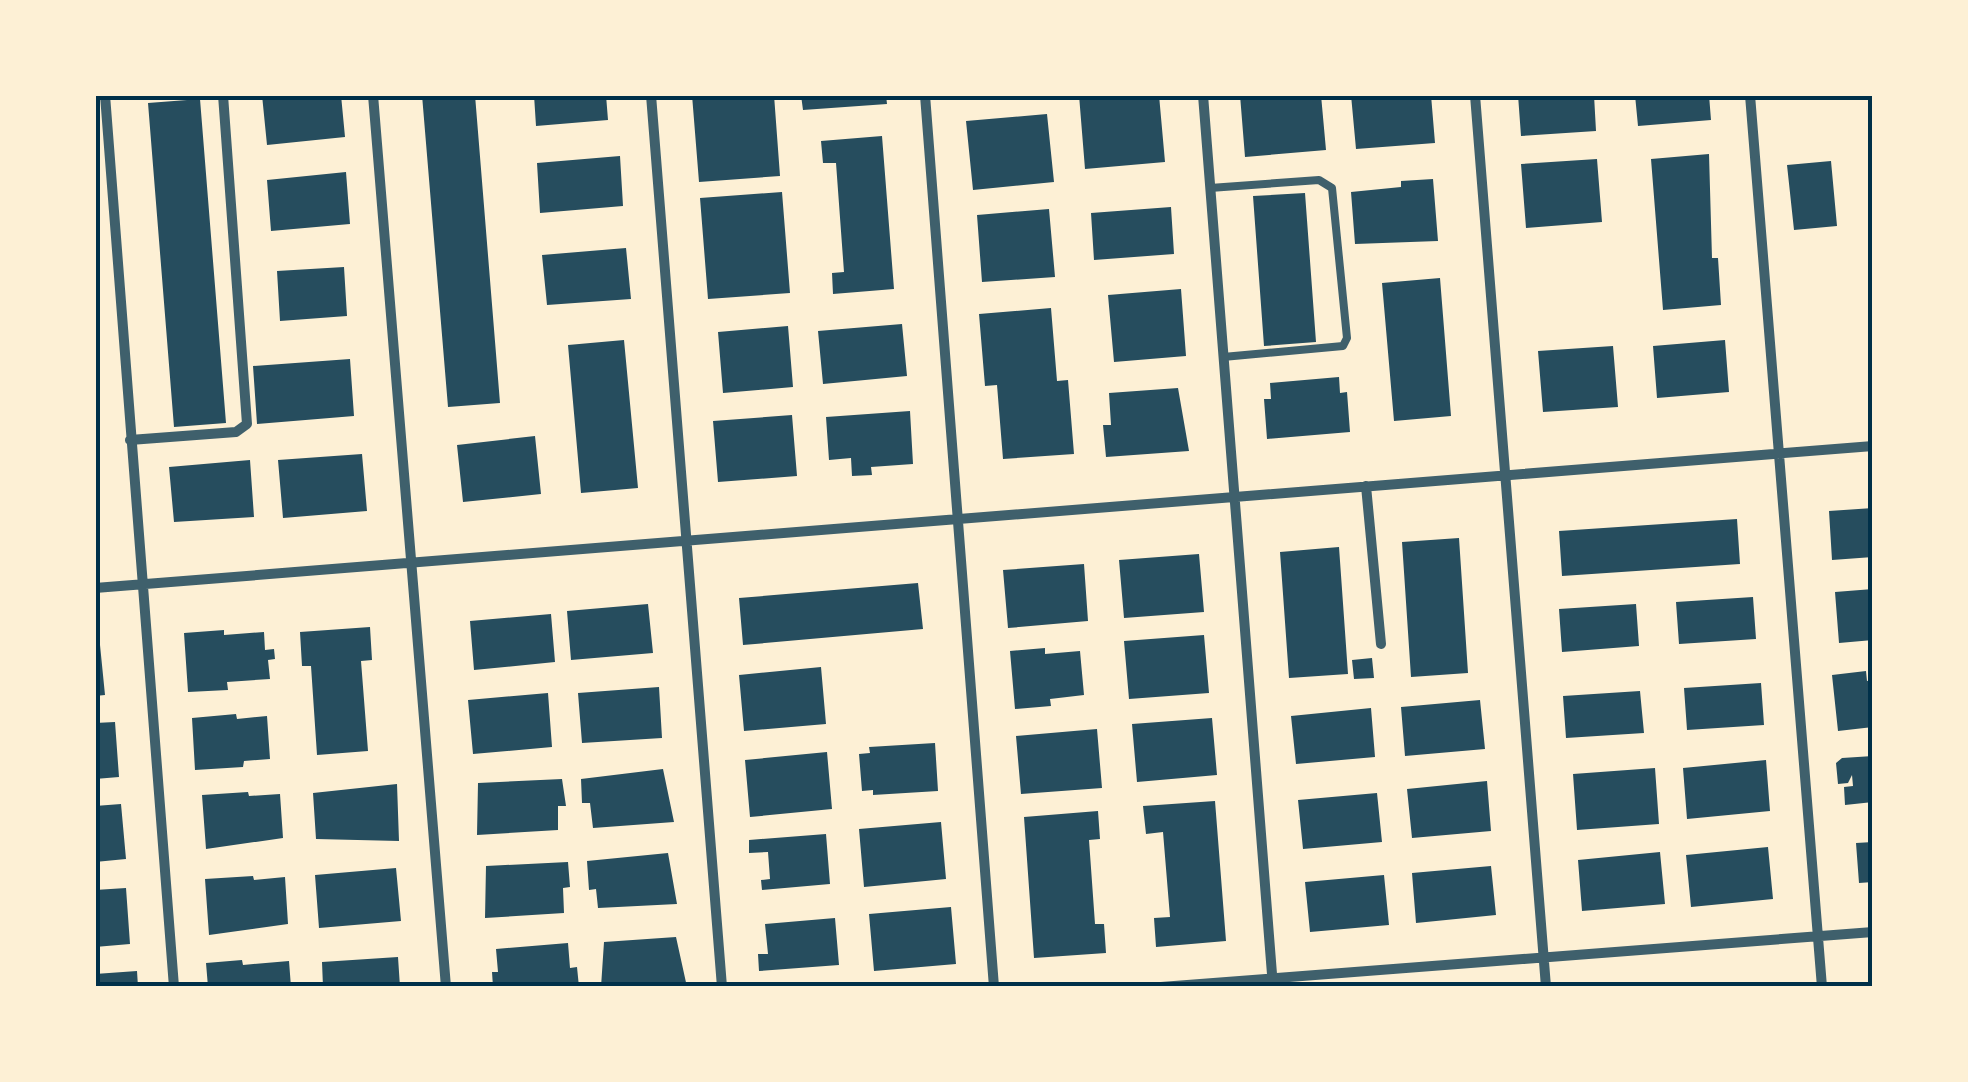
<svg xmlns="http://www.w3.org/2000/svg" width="1968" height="1082" font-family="'Alegreya Sans',sans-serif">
  <rect width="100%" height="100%" fill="#fdf0d5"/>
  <path fill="#264d5e" d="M262,95H341L345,137L267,145Z
    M422,95H475L500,403L448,407Z
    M534,95H606L608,120L536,126Z
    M692,95H774L780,176L699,182Z
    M801,95H886L887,104L803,110Z
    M1079,95H1159L1165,162L1085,169Z
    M1240,95H1321L1326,150L1245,157Z
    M1351,95H1431L1435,143L1356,149Z
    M1518,95H1594L1596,131L1521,136Z
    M1635,95H1709L1711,120L1638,126Z
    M200,99L226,423L174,427L148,103Z
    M1047,114L1054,182L973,190L966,121Z
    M882,136L894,289L833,294L832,273L844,272L836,163H823L821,141Z
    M1709,154L1712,258H1718L1721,305L1663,310L1651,159Z
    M620,156L623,206L540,213L537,163Z
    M1597,159L1602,222L1526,228L1521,164Z
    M1831,161L1837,226L1794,230L1787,165Z
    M346,172L350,224L271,231L267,180Z
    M1433,179L1438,241L1355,244L1351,192L1401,187V181Z
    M782,192L790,293L708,299L700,198Z
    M1305,193L1316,342L1264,346L1253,196Z
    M1171,207L1174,254L1094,260L1091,213Z
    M1049,209L1055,277L982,282L977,215Z
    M626,248L631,299L547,305L542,255Z
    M344,267L347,316L280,321L277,271Z
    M1440,278L1451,416L1394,421L1382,283Z
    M1181,289L1186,356L1114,362L1108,295Z
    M1051,308L1057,381L1068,380L1074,454L1003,459L997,385L985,386L979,314Z
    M902,324L907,376L823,384L818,331Z
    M788,326L793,387L723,393L718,332Z
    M624,340L638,488L581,493L568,345Z
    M1725,340L1729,392L1657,398L1653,346Z
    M1613,346L1618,407L1543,412L1538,351Z
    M350,359L354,416L257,424L253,366Z
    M1339,377L1340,393L1347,392L1350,432L1267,439L1264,399H1271L1270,383Z
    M1178,388L1189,451L1106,457L1103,425H1111L1109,393Z
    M910,411L913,464L871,467L872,475L852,476L851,458L829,460L826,417Z
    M792,415L797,476L718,482L713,421Z
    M535,436L541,494L463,502L457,445Z
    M362,454L367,511L283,518L278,460Z
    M250,460L254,517L174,522L169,467Z
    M1873,508V557L1832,560L1829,511Z
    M1737,519L1740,564L1562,576L1559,531Z
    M1459,538L1468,673L1411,677L1402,542Z
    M1339,547L1348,674L1289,678L1280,552Z
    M1199,554L1204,612L1124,618L1119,560Z
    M1084,564L1088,621L1008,628L1003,570Z
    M918,583L923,629L743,645L739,598Z
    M1873,589V640L1839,643L1835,592Z
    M1753,597L1756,639L1679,644L1676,602Z
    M648,604L653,653L571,660L567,611Z
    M1636,604L1639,646L1562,652L1559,609Z
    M551,614L555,662L474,670L470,621Z
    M370,627L372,660L361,661L368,751L317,755L311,666H302L300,632Z
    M224,630V635L264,632L265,650L274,649L275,659L268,660L270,679L227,682L228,690L188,692L184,633Z
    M1204,635L1209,693L1129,699L1124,641Z
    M100,645L105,695L95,696V646Z
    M1045,648V654L1080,651L1084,695L1050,699L1051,706L1015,709L1010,651Z
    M1372,658L1374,678L1354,679L1352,660Z
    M821,667L826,724L744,731L739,675Z
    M1866,671L1867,681L1873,680V727L1838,731L1832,675Z
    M1761,683L1764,725L1687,730L1684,688Z
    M659,687L662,738L582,743L578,693Z
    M1640,691L1644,733L1566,738L1563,696Z
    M548,693L552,747L473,754L468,700Z
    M1480,700L1485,749L1405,756L1401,707Z
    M1371,708L1375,757L1296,764L1291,716Z
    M236,714L237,719L267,716L270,759L244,761L243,767L195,770L192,718Z
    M1212,718L1217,775L1137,782L1132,724Z
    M115,722L119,777L95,779V723Z
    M1097,729L1102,788L1021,794L1016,736Z
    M935,743L938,791L873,795V790L862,791L859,754L870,753L869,747Z
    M827,752L832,809L750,817L745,760Z
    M1873,756V802L1845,805L1844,787L1853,786L1852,775L1848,783L1838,784L1836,763L1842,758Z
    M1766,760L1770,811L1687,819L1683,768Z
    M1655,768L1659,824L1577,830L1573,774Z
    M663,769L674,822L593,828L590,803H582L581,779Z
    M562,779L566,806H558V830L477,835L478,783Z
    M1487,781L1491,831L1412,838L1407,789Z
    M397,784L399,841L316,839L313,793Z
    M248,792L249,796L280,794L283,838L206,849L202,795Z
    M1377,793L1382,842L1303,849L1298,800Z
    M1215,801L1226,941L1156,947L1154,918L1170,917L1163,832L1146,834L1143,806Z
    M121,804L126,859L95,862V806Z
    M1098,811L1100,839L1089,840L1095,924H1104L1106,953L1034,958L1024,817Z
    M941,822L946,879L864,887L859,829Z
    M826,834L830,884L762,890L761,880L770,879L768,852L749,853V840Z
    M1873,842V882L1859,883L1856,843Z
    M1768,847L1773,899L1691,907L1686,855Z
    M1660,852L1665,904L1582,911L1578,860Z
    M668,853L677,904L598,908L596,889L589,890L587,861Z
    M568,862L570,887L563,888L564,913L485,918L486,866Z
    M1491,866L1496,915L1416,923L1412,873Z
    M396,868L401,921L319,928L315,875Z
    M1384,875L1389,925L1310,932L1305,882Z
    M253,876L254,880L285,877L288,924L209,935L205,879Z
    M126,888L130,944L95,947V890Z
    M951,907L956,964L874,971L869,914Z
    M835,918L839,965L759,971L758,954H768L765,924Z
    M676,937L687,987H601L604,942Z
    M568,943L570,968L577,967L579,987H493L492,972H498L496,949Z
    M398,957L400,987H323L322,962Z
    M242,960L243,965L289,961L291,987H208L206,963Z
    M137,971L138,987H95V974Z"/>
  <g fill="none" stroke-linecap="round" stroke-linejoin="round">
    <path stroke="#3f606c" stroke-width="8" d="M1210,188L1319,180L1332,188L1347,338L1343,346L1223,357"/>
    <path stroke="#3f606c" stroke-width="10" d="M105,95L174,987
      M373,95L446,987
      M651,95L722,987
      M925,95L994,987
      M1203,95L1273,987
      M1475,95L1546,987
      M1750,95L1822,987
      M130,440L236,432L247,424L223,95
      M1366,486L1381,644
      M95,588L1873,446
      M1161,987L1873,932"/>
  </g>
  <rect width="1968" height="1082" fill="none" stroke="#fdf0d5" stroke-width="195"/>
  <rect x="98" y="98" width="1772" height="886" fill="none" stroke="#003049" stroke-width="4"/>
</svg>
